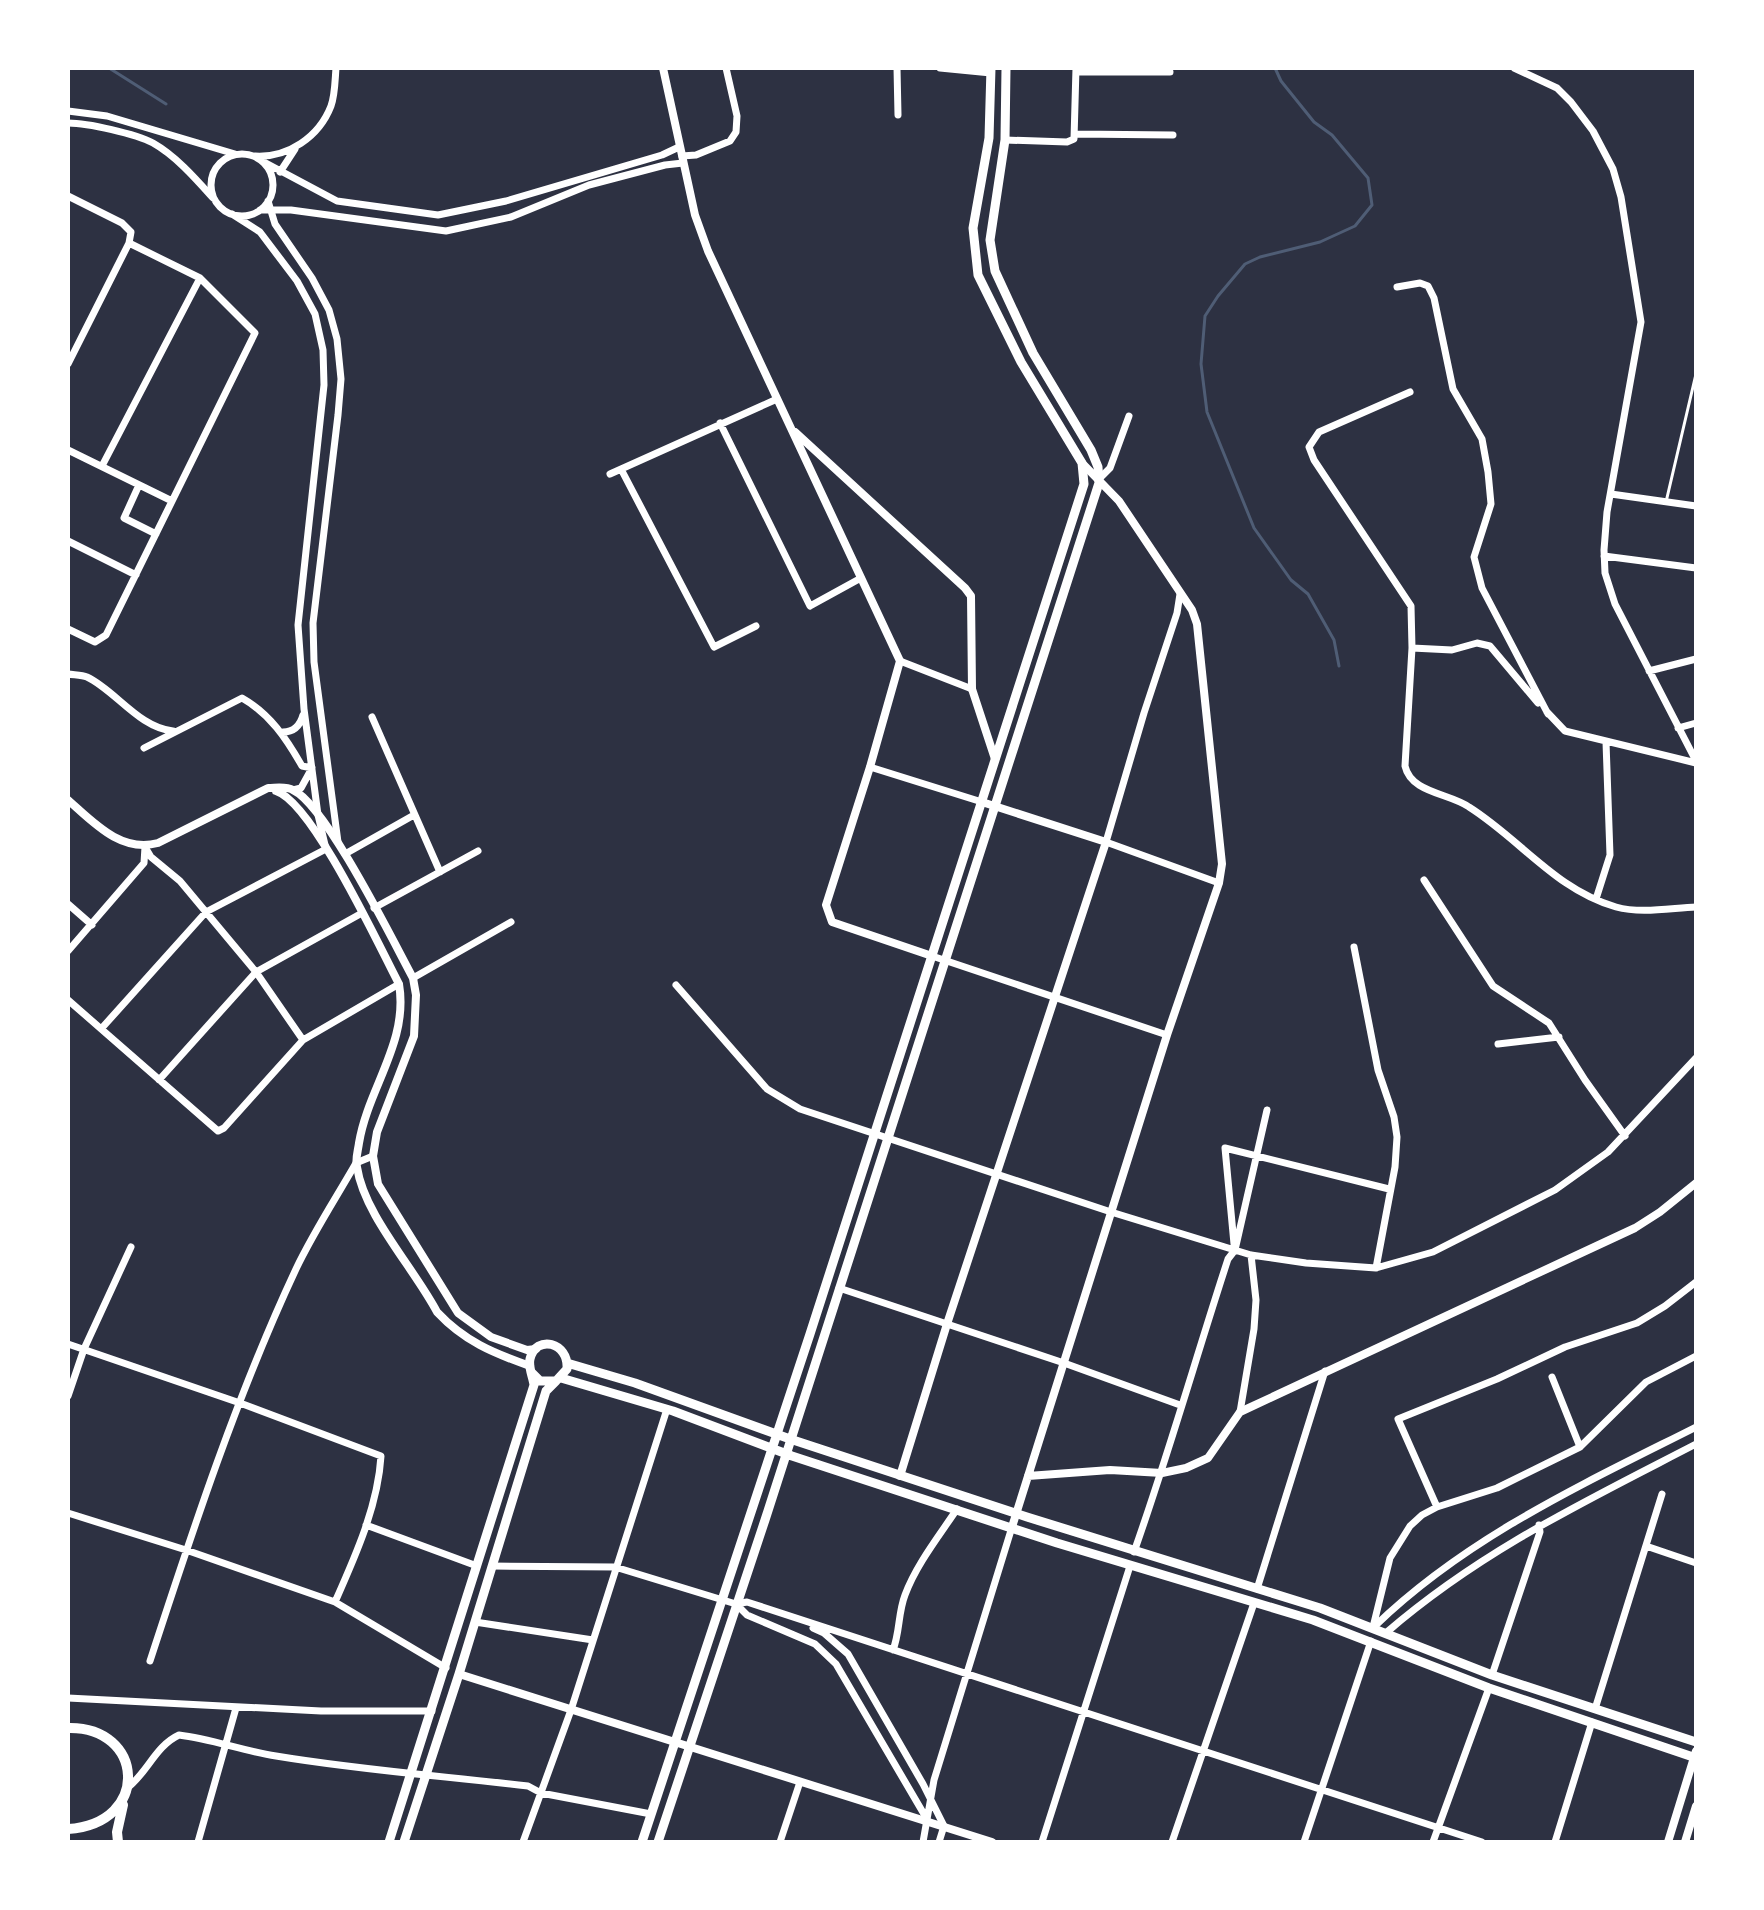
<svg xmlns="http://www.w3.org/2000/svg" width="1764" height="1910" font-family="'IBM Plex Sans',sans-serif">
  <rect width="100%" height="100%" fill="#2d3142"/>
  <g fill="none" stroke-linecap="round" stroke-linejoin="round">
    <path stroke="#4f5d75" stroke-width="3" d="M109,68L166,104
      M1275,68L1281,81L1314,122L1332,135L1368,178L1372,205L1355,226L1320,242L1260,257L1245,264L1218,296L1205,316L1201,364L1207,412L1254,528L1291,580L1308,594L1334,640L1339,666"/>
    <path stroke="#fff" stroke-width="3" d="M1666,502L1696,374"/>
    <path stroke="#fff" stroke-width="7" d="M897,68L898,115
      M940,68L991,73
      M1514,68L1557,88L1571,102L1593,131L1613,169L1621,197L1641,322L1607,512L1604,550L1605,573L1615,604L1696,761
      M1076,72H1170
      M68,111L107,116L235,154
      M68,123C88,123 136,134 153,143C176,156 196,179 213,198
      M1076,134L1173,135
      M1005,140L1067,142L1074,139L1076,68
      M211 185a31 31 0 1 1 62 0a31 31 0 1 1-62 0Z
      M255,156C288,158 319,137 331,106C335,95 335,80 336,68
      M682,156L696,155L730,141L736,132L737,116L726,68
      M262,161L337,201L438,215L506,201L662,155L679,147
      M280,172L295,149
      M68,196L122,223L131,232L129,243L68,364
      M268,201L275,224L312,278L329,310L337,339L341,379L338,415L313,623L314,662L338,842
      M260,210H291L446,231L511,217L589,185L665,165L683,163
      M1397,287L1420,283L1428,286L1434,298L1453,389L1482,439L1488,472L1491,504L1474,557L1482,588L1548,714
      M1410,392L1319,432L1309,447L1314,460L1411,606L1412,648L1405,766C1411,793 1449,793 1469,807C1520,839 1556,890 1616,907C1641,914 1671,908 1696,907
      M720,423L810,606L861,578
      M68,450L172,501
      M102,466L200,278
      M621,469L714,647L756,626
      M610,474L777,399
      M1099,479L1110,468L1129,416
      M139,485L124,518L156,534
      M1611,494L1696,506
      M68,541L136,575
      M1604,556L1696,568
      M1180,594L1177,613L1144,713L1106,842L1219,883
      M68,629L95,642L106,635L255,333L200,278L129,243
      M1412,648L1452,650L1477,643L1490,646L1538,703
      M900,661L972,689
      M1649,671L1696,659
      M68,674C74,675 82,675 87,677C115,690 139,728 173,731
      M1547,712L1565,731L1696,763
      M372,717L440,872
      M1678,728L1696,723
      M283,732C294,732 300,726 303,715
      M144,748L242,698C270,714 286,738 302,766L312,768L301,788L293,790
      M870,767L982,802
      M145,847L151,857L180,881L256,972L303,1040
      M345,854L414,815
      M1424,880L1493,986L1549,1023L1585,1080L1625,1136
      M1596,899L1610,855L1606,742
      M68,904L92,925
      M374,908L478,851
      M1354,947L1378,1070L1394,1117L1397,1137L1395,1167L1376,1268
      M68,951L144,863L145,847
      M932,956L1167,1035
      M413,978L511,922
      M676,985L767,1089L800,1109L1111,1212L1251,1255L1306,1263L1376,1268L1433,1252L1555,1190L1608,1152L1696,1058
      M68,1000L218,1131L224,1128L303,1040L399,984
      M101,1029L206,912L326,849L318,815L304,709L298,625L324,385L323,350L315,314L297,281L260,232L232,214
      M1498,1044L1559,1037
      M159,1080L256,972L362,913
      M1234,1244L1225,1148L1389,1189
      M839,1288L1064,1363L1180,1405
      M68,1344L240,1403L381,1456C378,1506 355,1557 335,1602
      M1552,1377L1580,1447
      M68,1396L84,1349L131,1247
      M1240,1412L1254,1329L1256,1300L1251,1255
      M1437,1507L1398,1419L1497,1379L1565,1347L1637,1323L1665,1306L1696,1282
      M68,1513L186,1550L335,1602L446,1668
      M366,1525L477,1566
      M1646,1546L1696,1563
      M1134,1552C1168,1456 1196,1357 1228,1259L1235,1250L1267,1110
      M492,1566L615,1567L736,1604L747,1602L1482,1842
      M1257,1589L1325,1371
      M736,1604L747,1615L815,1644L836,1664L928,1821
      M475,1622L593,1640
      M1375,1626C1467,1537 1583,1484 1696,1427
      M1373,1627L1390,1558L1410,1526L1422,1515L1437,1507L1497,1488L1580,1447L1646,1382L1696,1356
      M813,1628L824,1633L848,1654L923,1784L944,1826L939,1842
      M1387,1632C1482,1550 1586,1501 1696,1444
      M893,1650C900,1632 898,1613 905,1595C916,1565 939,1536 957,1509
      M150,1661C193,1529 237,1395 296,1269C313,1233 336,1198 356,1163L373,1156
      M1492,1675L1540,1532L1539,1525
      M68,1698L321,1711H432
      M1595,1709L1662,1494
      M126,1789C147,1774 155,1746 179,1735C212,1739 243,1751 276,1756C360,1770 443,1776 528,1786L541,1793L651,1814
      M198,1842L236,1708
      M523,1842L571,1710L667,1409
      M780,1842L800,1782
      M923,1842L934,1780L1012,1527
      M1042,1842L1130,1566
      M1172,1842L1254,1603
      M1304,1842L1371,1641
      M1433,1842L1489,1688
      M1555,1842L1592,1722"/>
    <path stroke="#fff" stroke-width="8" d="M663,68L695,215L708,251L900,661L870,767L826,905L832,922L932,956
      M795,432L965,588L971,596L972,689L995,759
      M276,791C313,803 379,946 399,984C409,1042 368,1088 359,1143C358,1151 355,1159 357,1167C364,1215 414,1268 437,1312C464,1341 493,1353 530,1366
      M68,800C94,823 121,853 158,843L268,788C276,788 286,786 293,790C326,805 393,941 413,978L416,995L414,1036L377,1132L373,1156L378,1184L458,1313L491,1337L527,1350L536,1349
      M900,1476L947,1324L1106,842L982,802
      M1028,1476L1110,1470L1162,1473L1186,1468L1208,1458L1240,1412L1635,1228L1660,1212L1696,1183
      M1012,1527L1167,1035L1219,883L1222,864L1197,624L1192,610L1119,501L1082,463
      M459,1674L992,1842
      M1668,1842L1696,1751
      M1685,1842L1696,1806"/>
    <path stroke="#fff" stroke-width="9" d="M567,1363L635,1383L790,1439L1027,1517L1320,1608L1492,1675L1696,1742
      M561,1378L673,1411L792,1456L1057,1543L1313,1620L1489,1688L1696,1758
      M389,1842L534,1385C533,1377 528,1367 530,1359C536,1334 569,1342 567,1369L556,1381H540L532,1373
      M404,1842L459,1674L546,1391L556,1381
      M642,1842L810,1334L1084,484L1082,463L1021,362L978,275L973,228L989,138L991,68
      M658,1842L765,1520L1099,483L1098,467L1091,450L1033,353L995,271L990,240L1005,140L1006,68"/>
    <path stroke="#fff" stroke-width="10" d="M68,1728C144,1726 152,1823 68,1829
      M118,1842L117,1832L123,1805"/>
  </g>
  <rect width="1764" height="1910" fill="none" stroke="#ffffff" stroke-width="140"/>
</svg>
